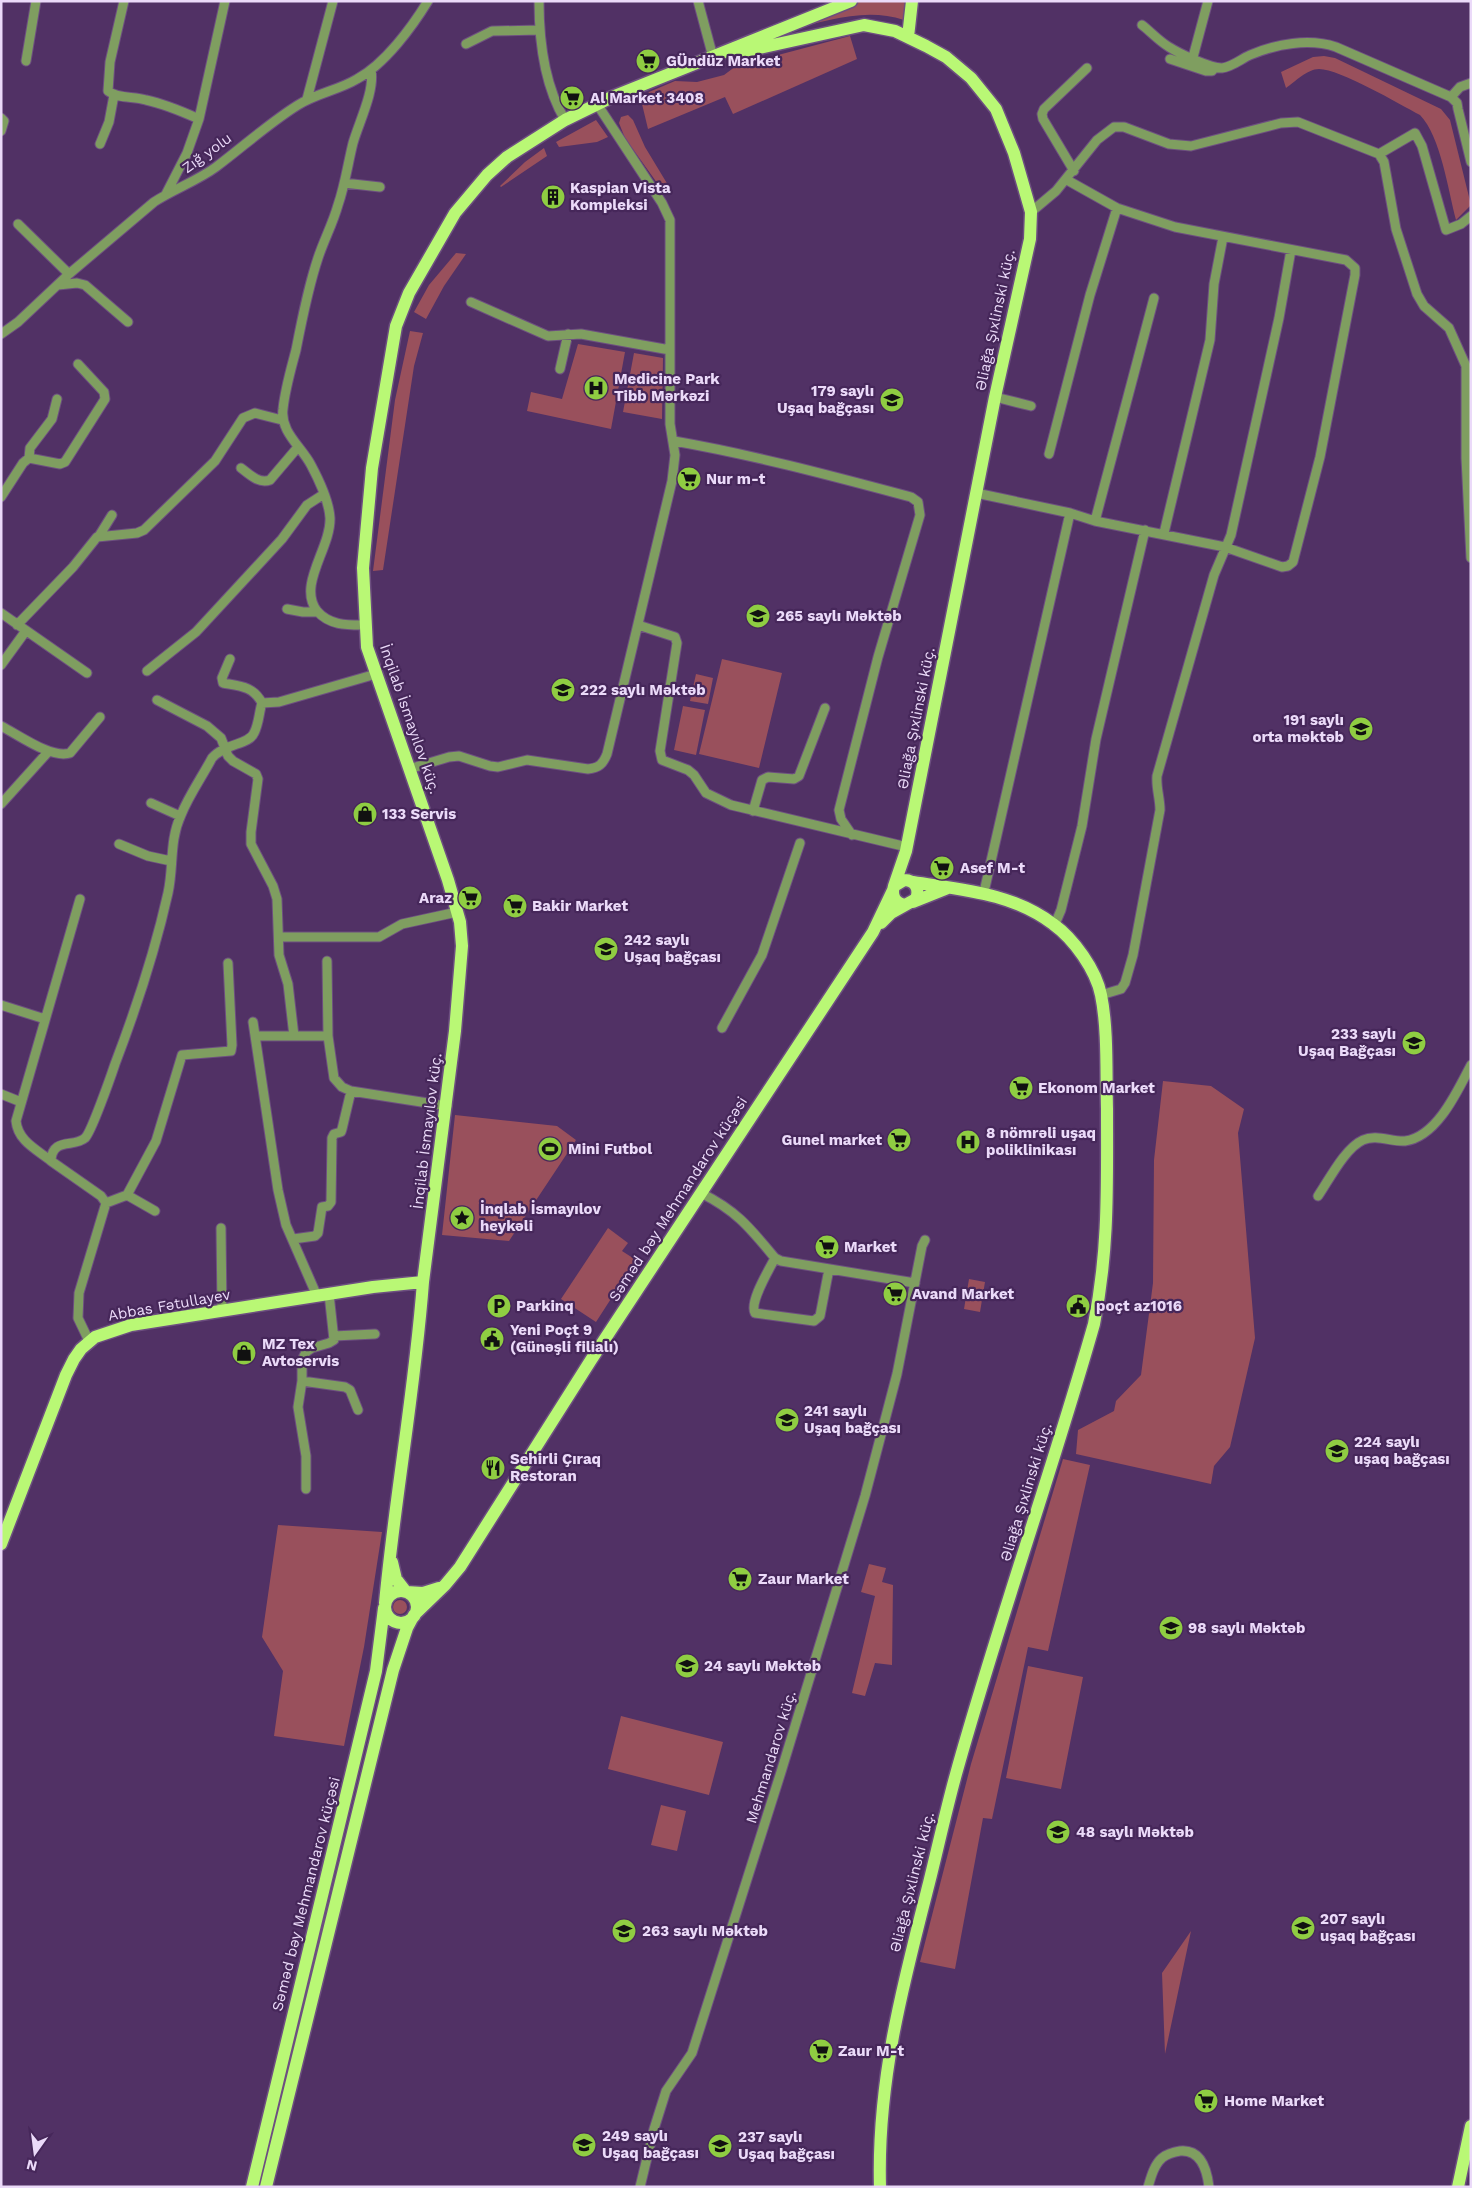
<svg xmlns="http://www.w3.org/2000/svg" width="1472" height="2188" font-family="'Work Sans',sans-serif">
  <rect width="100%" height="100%" fill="#513165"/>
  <path fill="#99505c" d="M861,1H906L904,20C865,7 829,21 790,29Z
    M850,36L857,59L733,114L725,97L648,129L642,104L649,92L675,81L697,82L724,75L736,66Z
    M1324,56L1335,58L1441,109L1450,120L1471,205L1456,220C1448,190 1441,137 1420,115C1399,104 1340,69 1319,69C1307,69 1295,82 1286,88L1281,72L1313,57Z
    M628,115L633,120L645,147L668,185L660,187L625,138L619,123L621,117Z
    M596,120L608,137L597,142L559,147L556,142Z
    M544,148L547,156L501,187L500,186L525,162Z
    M456,253L466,254L444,286L426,319L414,312L429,285Z
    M410,331L423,333L414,366L383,570L373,571L395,400Z
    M578,344L625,352L611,429L527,411L531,392L562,399Z
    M634,353L663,358L662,419L623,412Z
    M722,659L782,673L759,768L699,754Z
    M696,674L713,678L708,704L690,701Z
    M683,706L705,710L696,755L674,750Z
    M1163,1081L1211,1086L1244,1109L1238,1133L1255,1338L1230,1447L1214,1466L1211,1484L1076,1454L1078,1430L1114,1411L1116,1401L1141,1375L1153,1283L1154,1160Z
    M455,1115L557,1126L576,1140L509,1241L442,1235Z
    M608,1228L628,1243L622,1251L636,1260L596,1322L561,1299Z
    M969,1279L985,1282L980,1312L964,1309Z
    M1063,1459L1090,1465L1048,1651L1028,1647L992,1819L983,1818L955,1969L920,1962L971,1764Z
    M278,1525L382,1532L364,1647L344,1746L274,1736L283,1671L262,1637Z
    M869,1564L886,1568L882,1582L893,1585L892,1665L875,1663L865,1696L852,1693L875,1596L861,1592Z
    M393 1607a7 7 0 1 1 14 0a7 7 0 1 1-14 0Z
    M1028,1666L1083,1677L1061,1789L1006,1778Z
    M621,1716L723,1742L709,1795L608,1769Z
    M661,1805L686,1811L677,1851L651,1845Z
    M1191,1931L1165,2054L1162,1973Z"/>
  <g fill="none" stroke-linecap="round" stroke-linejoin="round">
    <defs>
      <path id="minor" d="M124,1L110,62L108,91C118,99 134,96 146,100C165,104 181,111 199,119
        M539,1C539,42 544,85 565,120
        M698,1L713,57
        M1142,25C1151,32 1159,41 1169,47C1180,54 1210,68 1222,68C1232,67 1241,59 1250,55C1276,44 1309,38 1336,47L1451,97L1460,87L1471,83
        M466,44L492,31L540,30
        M1193,57L1208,1
        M1170,59L1206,71H1212L1215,67
        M26,61L36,1
        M1451,97L1457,103L1458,109L1471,162
        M307,99L333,1
        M1,118L4,121L1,131
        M100,144L109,122L114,95
        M1379,154L1415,133L1422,146L1446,230L1461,224L1471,216
        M1074,171L1043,119L1042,114L1044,109L1087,68
        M344,183L380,187
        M166,194L187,153L199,119L225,1
        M1031,212L1056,191L1097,140L1114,127H1124L1169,144L1191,146L1281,123L1298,122L1379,154L1384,162L1396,229L1417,294L1424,306L1449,328L1466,366V458L1471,558
        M18,224L69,274
        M58,285L77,283L85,285L128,322
        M471,302L548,336L581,334L670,350
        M1,334L18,322L69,274L154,202C174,189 197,181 216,167C244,146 269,123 298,105C317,93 339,90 357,79C385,64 412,27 428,1
        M560,369L568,334
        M995,397L1031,406
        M674,441C754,455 832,476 911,497L918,502L920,515L878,657L839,810L841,819L852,835
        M1049,454L1090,295L1117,208
        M29,458L30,448L52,419L57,399
        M241,468C250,475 259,484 270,480L298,447
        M976,493L1070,513L1095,521L1225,547L1282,567L1288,566L1293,562L1320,457L1355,275V268L1346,260L1175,227L1117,208L1067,180
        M1,497L23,463L29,458L60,464L65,462L105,399L104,392L78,364
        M1095,521L1154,298
        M1164,533L1210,340L1214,284L1223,237
        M99,536L112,515
        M287,609L303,612H318
        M1,613L87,673
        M17,625L73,567L97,537L137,533L144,530L215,461L243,418L255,413L282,420
        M366,625C348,625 330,626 317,611C297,585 331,548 330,518C329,500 319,480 311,465C301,446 280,432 283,409C285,389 291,369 296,350C302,319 308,288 318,258C324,240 333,223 338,205C345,185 348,163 353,143C359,122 375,91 371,70
        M638,625L675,637L677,643L660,751L662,760L688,770L694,775L706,793L731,805L907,847
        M230,659L222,678L223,683C240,686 253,686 262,703L279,702L376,674
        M1,665L25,632
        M147,671L196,632L282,539L307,505L324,494
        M157,700L207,726L221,738L228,756L233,761L256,774L258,779L251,832V844L273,886L277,899L279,955L288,984L294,1036
        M1,726C19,735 51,759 70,753L100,717
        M409,769L449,757L459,756L490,766L498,767L527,760L588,769C599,768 603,764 607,754L672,481L675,455L670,424V220L662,203L597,104
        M151,803L180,816
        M1,804L48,752
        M753,811L762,780L768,777L794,779L799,776L825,708
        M119,844L148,856L171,861
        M984,892L1070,513
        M1055,924L1061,910L1082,826L1096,739L1145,530
        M279,937H379L402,924L457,912
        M327,961L328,1036L334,1078L342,1087L351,1091L447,1106
        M1101,995L1121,989L1125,983L1133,955L1160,810C1160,798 1156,788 1157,776L1214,575L1231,535L1279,318L1291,250
        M1,1005L45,1019
        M253,1022L278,1190L286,1225L317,1296
        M722,1028L762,955L800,843
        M255,1036H328
        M1,1094L21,1102
        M51,1161C36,1149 18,1141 16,1121L80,899
        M701,1193C737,1211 750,1228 775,1258L781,1261L915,1283
        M127,1195L155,1211
        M1318,1196C1329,1180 1345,1148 1363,1140C1376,1134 1392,1142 1405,1141C1437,1137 1458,1090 1471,1065
        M106,1203L127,1195L156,1141L182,1055L231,1051L232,1045L228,963
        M221,1228L222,1311
        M293,1239L315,1236L318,1233L322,1207L328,1206L331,1202L332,1138L334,1134L341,1132L342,1129L351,1091
        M775,1258C769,1270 749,1302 755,1313L814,1321L820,1316L829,1269
        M334,1336L375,1334
        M89,1341L78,1318L79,1293L106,1203L101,1196L51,1161C52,1137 74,1148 85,1138C91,1133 111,1076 115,1064C136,1009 155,951 168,893C174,866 169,841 181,815C189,795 202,777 212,758C225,743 249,745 254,733C259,724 259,712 262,703
        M302,1381L345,1387L350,1390L358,1410
        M306,1489V1456L298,1407L302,1381V1360L306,1352L312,1348L329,1343L334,1340L329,1294
        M640,2187L654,2129L666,2091L692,2053L781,1772L865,1496L897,1374L922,1246L925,1240
        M1148,2187C1151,2177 1154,2165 1162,2158C1167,2154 1173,2152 1180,2151C1201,2149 1207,2170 1209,2187"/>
      <path id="major" d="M908,37L912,1
        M741,52L864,25L895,31L926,46L946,57L971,78L996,109L1014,153L1031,212L1030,239L995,397L906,851L894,886
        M913,902L948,888
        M881,923L891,913L916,899C920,889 915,880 904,880L894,886C891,896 895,903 905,905
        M1,1544L66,1375L74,1359L81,1349L95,1337L131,1325L373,1287L423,1282
        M392,1562L396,1579L406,1592L423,1593L439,1588
        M385 1607a16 16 0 1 1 32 0a16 16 0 1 1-32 0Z
        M385,1603C395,1496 415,1390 423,1282L455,1031L462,946L460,922L448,880L367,647L363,568L372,468L396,326L409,293L455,213L487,175L507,157L565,120L612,97L851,1
        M252,2187L376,1671L384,1608
        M266,2187L393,1670L407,1628L414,1615L445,1585L460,1567L591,1360L873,932L893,890
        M880,2187C877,2081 903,1984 929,1883C938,1847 946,1810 956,1774C998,1623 1051,1475 1094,1324C1109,1249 1107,1185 1107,1109C1106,1074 1108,1029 1101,995C1096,970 1074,939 1053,924C1012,893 963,890 913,882
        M1458,2187L1471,2126"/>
    </defs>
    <use href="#minor" stroke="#6d4f80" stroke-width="11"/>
    <use href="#major" stroke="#6d4f80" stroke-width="15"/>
    <use href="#minor" stroke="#7f9e60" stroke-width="9"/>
    <use href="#major" stroke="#b9f875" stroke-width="12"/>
  </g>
  <defs>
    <symbol id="supermarket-disc" viewBox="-11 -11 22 22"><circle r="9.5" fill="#8fcd42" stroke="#46275a"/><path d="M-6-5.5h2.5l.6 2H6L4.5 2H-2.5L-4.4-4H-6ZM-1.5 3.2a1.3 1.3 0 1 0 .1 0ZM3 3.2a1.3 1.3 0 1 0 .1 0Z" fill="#111"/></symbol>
    <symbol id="building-disc" viewBox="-11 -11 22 22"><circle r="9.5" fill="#8fcd42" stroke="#46275a"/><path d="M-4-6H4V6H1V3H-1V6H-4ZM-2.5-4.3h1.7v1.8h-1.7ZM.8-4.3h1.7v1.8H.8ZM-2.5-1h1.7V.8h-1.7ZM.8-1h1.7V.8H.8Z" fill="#111"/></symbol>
    <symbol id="hospital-disc" viewBox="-11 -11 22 22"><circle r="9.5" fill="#8fcd42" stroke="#46275a"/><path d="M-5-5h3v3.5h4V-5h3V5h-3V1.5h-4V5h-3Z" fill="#111"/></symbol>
    <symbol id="school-disc" viewBox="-11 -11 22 22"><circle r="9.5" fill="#8fcd42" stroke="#46275a"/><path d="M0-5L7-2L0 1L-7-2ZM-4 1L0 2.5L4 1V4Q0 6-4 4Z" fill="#111"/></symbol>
    <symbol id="shop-disc" viewBox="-11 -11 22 22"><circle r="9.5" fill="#8fcd42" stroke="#46275a"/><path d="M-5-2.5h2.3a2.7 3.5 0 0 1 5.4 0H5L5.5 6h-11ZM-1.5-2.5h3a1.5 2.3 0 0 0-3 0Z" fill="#111"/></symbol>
    <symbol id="stadium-disc" viewBox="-11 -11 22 22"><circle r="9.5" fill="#8fcd42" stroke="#46275a"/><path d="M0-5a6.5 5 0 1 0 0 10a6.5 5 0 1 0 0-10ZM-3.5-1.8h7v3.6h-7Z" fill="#111"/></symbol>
    <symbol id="sight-disc" viewBox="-11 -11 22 22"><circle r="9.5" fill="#8fcd42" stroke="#46275a"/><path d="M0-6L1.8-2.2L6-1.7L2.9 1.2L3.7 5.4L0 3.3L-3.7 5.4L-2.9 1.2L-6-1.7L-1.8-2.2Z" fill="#111"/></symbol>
    <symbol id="parking-disc" viewBox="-11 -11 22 22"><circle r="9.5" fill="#8fcd42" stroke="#46275a"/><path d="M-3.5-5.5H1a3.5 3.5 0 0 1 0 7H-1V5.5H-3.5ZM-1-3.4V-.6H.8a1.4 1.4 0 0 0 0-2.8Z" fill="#111"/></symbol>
    <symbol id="civic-disc" viewBox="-11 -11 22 22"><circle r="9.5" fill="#8fcd42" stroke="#46275a"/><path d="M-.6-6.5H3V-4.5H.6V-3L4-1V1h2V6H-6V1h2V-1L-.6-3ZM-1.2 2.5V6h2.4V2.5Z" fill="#111"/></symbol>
    <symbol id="restaurant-disc" viewBox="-11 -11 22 22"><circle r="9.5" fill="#8fcd42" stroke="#46275a"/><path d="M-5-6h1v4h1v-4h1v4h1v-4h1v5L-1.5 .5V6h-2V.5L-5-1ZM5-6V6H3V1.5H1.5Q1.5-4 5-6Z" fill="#111"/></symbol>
  </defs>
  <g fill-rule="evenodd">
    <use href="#supermarket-disc" x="634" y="47" width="28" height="28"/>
    <use href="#supermarket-disc" x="558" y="84" width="28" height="28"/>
    <use href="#building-disc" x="539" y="183" width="28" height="28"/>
    <use href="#hospital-disc" x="582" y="374" width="28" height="28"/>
    <use href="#school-disc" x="878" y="386" width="28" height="28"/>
    <use href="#supermarket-disc" x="675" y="465" width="28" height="28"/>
    <use href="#school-disc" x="744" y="602" width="28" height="28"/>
    <use href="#school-disc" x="549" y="676" width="28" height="28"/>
    <use href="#school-disc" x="1347" y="715" width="28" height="28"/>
    <use href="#shop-disc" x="351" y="800" width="28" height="28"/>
    <use href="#supermarket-disc" x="928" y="854" width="28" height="28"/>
    <use href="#supermarket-disc" x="456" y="884" width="28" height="28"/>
    <use href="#supermarket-disc" x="501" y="892" width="28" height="28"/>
    <use href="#school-disc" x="592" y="935" width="28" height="28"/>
    <use href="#school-disc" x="1400" y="1029" width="28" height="28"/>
    <use href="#supermarket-disc" x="1007" y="1074" width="28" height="28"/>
    <use href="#supermarket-disc" x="885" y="1126" width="28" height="28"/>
    <use href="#hospital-disc" x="954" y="1128" width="28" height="28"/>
    <use href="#stadium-disc" x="536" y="1135" width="28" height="28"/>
    <use href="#sight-disc" x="448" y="1204" width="28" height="28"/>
    <use href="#supermarket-disc" x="813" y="1233" width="28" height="28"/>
    <use href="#supermarket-disc" x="881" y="1280" width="28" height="28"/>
    <use href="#parking-disc" x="485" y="1292" width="28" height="28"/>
    <use href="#civic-disc" x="1064" y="1292" width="28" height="28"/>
    <use href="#civic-disc" x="478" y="1325" width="28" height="28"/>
    <use href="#shop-disc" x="230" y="1339" width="28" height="28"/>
    <use href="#school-disc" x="773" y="1406" width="28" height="28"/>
    <use href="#school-disc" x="1323" y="1437" width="28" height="28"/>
    <use href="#restaurant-disc" x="479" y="1454" width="28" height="28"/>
    <use href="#supermarket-disc" x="726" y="1565" width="28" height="28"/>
    <use href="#school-disc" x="1157" y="1614" width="28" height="28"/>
    <use href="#school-disc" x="673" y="1652" width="28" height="28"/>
    <use href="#school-disc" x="1044" y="1818" width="28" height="28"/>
    <use href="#school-disc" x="1289" y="1914" width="28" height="28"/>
    <use href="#school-disc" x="610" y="1917" width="28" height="28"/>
    <use href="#supermarket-disc" x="807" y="2037" width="28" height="28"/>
    <use href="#supermarket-disc" x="1192" y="2087" width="28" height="28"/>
    <use href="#school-disc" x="570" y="2131" width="28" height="28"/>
    <use href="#school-disc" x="706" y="2132" width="28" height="28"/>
  </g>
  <g text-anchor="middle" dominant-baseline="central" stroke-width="4.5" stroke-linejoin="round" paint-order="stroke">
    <g font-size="15" font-weight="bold" fill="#ebdaf9" stroke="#46275a" text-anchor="start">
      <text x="666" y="61">GÜndüz Market</text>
      <text x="590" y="98">Al Market 3408</text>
      <text x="570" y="188">Kaspian Vista<tspan x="570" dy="17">Kompleksi</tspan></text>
      <text x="614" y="379">Medicine Park<tspan x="614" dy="17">Tibb Mərkəzi</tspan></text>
      <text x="874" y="391" text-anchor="end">179 saylı<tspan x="874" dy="17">Uşaq bağçası</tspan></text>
      <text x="706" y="479">Nur m-t</text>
      <text x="776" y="616">265 saylı Məktəb</text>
      <text x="580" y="690">222 saylı Məktəb</text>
      <text x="1344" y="720" text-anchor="end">191 saylı<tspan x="1344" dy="17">orta məktəb</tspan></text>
      <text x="382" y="814">133 Servis</text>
      <text x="960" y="868">Asef M-t</text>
      <text x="452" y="898" text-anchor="end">Araz</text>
      <text x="532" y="906">Bakir Market</text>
      <text x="624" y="940">242 saylı<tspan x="624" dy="17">Uşaq bağçası</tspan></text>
      <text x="1396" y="1034" text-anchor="end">233 saylı<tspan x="1396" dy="17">Uşaq Bağçası</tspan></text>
      <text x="1038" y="1088">Ekonom Market</text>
      <text x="986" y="1133">8 nömrəli uşaq<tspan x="986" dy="17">poliklinikası</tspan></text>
      <text x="882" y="1140" text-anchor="end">Gunel market</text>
      <text x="568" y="1149">Mini Futbol</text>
      <text x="480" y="1209">İnqlab İsmayılov<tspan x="480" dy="17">heykəli</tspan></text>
      <text x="844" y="1247">Market</text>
      <text x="912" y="1294">Avand Market</text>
      <text x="516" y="1306">Parkinq</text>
      <text x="1096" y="1306">poçt az1016</text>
      <text x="510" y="1330">Yeni Poçt 9<tspan x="510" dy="17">(Günəşli filialı)</tspan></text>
      <text x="262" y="1344">MZ Tex<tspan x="262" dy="17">Avtoservis</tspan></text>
      <text x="804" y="1411">241 saylı<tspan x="804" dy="17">Uşaq bağçası</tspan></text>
      <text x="1354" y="1442">224 saylı<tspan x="1354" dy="17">uşaq bağçası</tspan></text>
      <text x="510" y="1459">Sehirli Çıraq<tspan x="510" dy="17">Restoran</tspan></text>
      <text x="758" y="1579">Zaur Market</text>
      <text x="1188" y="1628">98 saylı Məktəb</text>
      <text x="704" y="1666">24 saylı Məktəb</text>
      <text x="1076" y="1832">48 saylı Məktəb</text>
      <text x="1320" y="1919">207 saylı<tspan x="1320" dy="17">uşaq bağçası</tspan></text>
      <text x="642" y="1931">263 saylı Məktəb</text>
      <text x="838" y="2051">Zaur M-t</text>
      <text x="1224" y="2101">Home Market</text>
      <text x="602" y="2136">249 saylı<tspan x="602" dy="17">Uşaq bağçası</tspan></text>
      <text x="738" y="2137">237 saylı<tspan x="738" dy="17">Uşaq bağçası</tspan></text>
    </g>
    <g font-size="15" fill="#ebdaf9" stroke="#46275a">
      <text transform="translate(207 153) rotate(-36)">Zığ yolu</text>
      <text transform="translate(995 320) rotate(-78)">Əliağa Şıxlinski küç.</text>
      <text transform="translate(916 718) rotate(-79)">Əliağa Şıxlinski küç.</text>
      <text transform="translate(410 719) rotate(71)">İnqilab İsmayılov küç.</text>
      <text transform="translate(427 1131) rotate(-83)">İnqilab İsmayılov küç.</text>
      <text transform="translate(678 1199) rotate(-57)">Səməd bəy Mehmandarov küçəsi</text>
      <text transform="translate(169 1305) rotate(-10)">Abbas Fətullayev</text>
      <text transform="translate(1026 1492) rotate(-73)">Əliağa Şıxlinski küç.</text>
      <text transform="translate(771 1757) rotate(-73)">Mehmandarov küç.</text>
      <text transform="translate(912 1882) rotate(-76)">Əliağa Şıxlinski küç.</text>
      <text transform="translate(306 1894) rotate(-76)">Səməd bəy Mehmandarov küçəsi</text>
    </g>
  </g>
  <rect width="1472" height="2188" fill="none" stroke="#ebdaf9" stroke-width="5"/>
  <g transform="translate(35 2153) rotate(194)" stroke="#46275a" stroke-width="4" paint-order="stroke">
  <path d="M0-4L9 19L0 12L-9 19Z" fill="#ebdaf9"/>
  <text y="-8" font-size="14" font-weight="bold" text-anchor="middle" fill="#ebdaf9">N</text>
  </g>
</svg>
